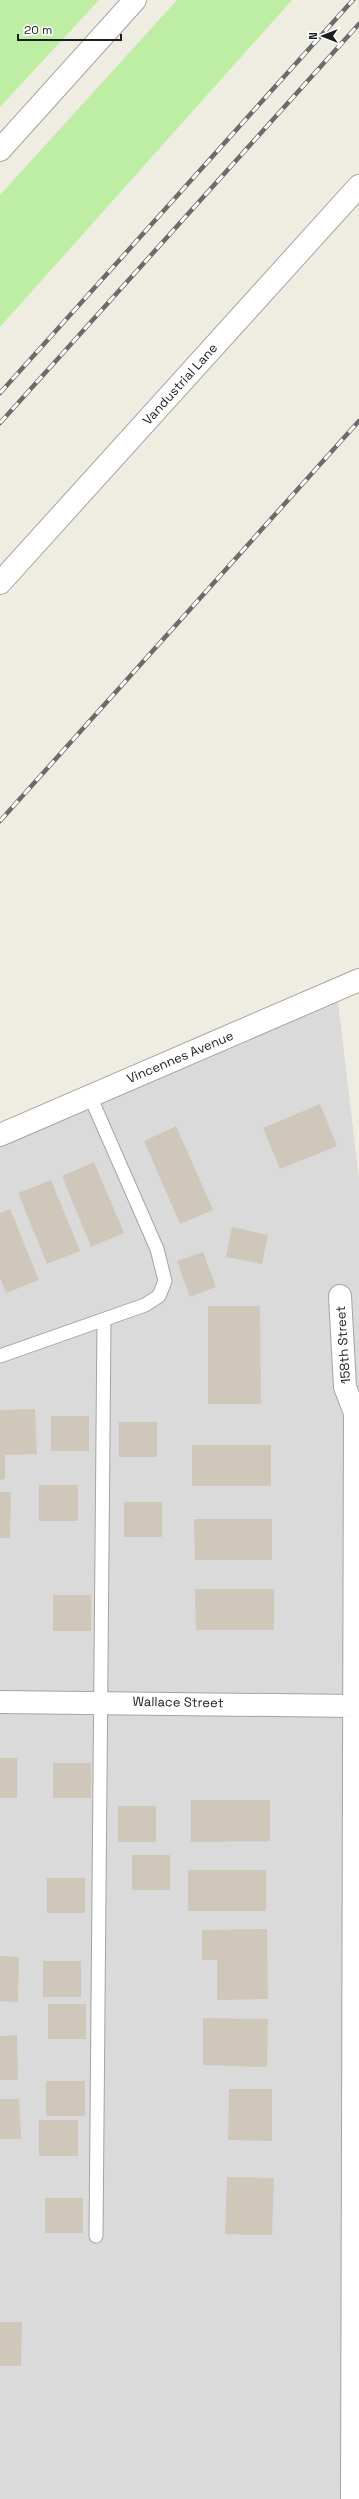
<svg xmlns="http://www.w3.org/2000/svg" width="359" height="2499" font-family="'Space Grotesk',sans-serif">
  <rect width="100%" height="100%" fill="#efede2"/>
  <path fill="#dbdada" d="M336,985L359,1179V2499H0V1132Z"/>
  <path fill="#beeea3" d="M0,0H99L0,107Z
    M177,0H292L0,327V195Z"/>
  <path fill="#d0c7bb" d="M320,1104L337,1146L280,1169L263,1128Z
    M176,1126L213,1210L180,1224L144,1141Z
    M94,1162L124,1233L91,1247L62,1176Z
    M51,1180L80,1251L47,1264L18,1193Z
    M10,1209L39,1280L6,1293L0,1278V1213Z
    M232,1227L268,1235L262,1264L226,1257Z
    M203,1252L216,1287L190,1297L177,1261Z
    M208,1306H260L261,1404H208Z
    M35,1409L37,1454L5,1455V1479L0,1480V1410Z
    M51,1416H89V1451H51Z
    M119,1422H157V1457H119Z
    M192,1445H271V1486H192Z
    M39,1485H78V1521H39Z
    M0,1492H11L10,1538H0Z
    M124,1502H162V1537H124Z
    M194,1519H272V1560H195Z
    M195,1589H274V1630H196Z
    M53,1595H91V1631H53Z
    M0,1758H17V1798H0Z
    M53,1763H91V1798H53Z
    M191,1800H270V1841L191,1842Z
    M118,1806H156V1842H118Z
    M132,1855H170V1890H132Z
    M188,1870H266V1911H188Z
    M47,1878H85V1913H47Z
    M267,1929L268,1999L217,2000V1960H202V1930Z
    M0,1956L19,1957L18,2002L0,2001Z
    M43,1961H81V1997H43Z
    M48,2004H86V2039H48Z
    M203,2018L268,2019L267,2067L203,2065Z
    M17,2035L18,2080H0V2036Z
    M46,2081H85V2116H46Z
    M229,2089H272V2141L228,2140Z
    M0,2099H19L21,2139H0Z
    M39,2120H78V2156H39Z
    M227,2177L274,2178L272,2235L225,2234Z
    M45,2198H83V2233H45Z
    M0,2322H22L21,2366H0Z"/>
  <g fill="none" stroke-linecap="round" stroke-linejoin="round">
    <defs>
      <path id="service" d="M0,1356L145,1305L159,1296L165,1281L157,1249L90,1096
        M96,2236L104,1320"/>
      <path id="minor" d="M0,150L135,0
        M0,583L359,186
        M340,1296L345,1387L355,1413L352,2499
        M0,1702L355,1706"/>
      <path id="tertiary" d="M0,1135L359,980"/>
    </defs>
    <use href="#service" stroke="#a4a4a4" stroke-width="15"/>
    <use href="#minor" stroke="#a4a4a4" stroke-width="24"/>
    <use href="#tertiary" stroke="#a4a4a4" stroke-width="24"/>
    <use href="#service" stroke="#fff" stroke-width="13"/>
    <use href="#minor" stroke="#fff" stroke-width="22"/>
    <use href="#tertiary" stroke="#fff" stroke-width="22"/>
    <defs>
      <path id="rail" d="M0,393L353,0
        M0,423L359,24
        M0,821L359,421"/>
    </defs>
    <use href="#rail" stroke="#6b6b6b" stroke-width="4.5"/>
    <use href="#rail" stroke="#fff" stroke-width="3" stroke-dasharray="9" stroke-linecap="butt"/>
  </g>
  <g text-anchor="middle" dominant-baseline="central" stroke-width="3" stroke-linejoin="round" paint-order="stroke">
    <g font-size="13" fill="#1d1d1d" stroke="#fff">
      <text transform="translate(180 384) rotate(-48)">Vandustrial Lane</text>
      <text transform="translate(180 1057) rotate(-23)">Vincennes Avenue</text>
      <text transform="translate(343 1345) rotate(-94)">158th Street</text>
      <text transform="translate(178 1702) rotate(1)">Wallace Street</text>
    </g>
  </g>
  <g transform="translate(323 36) rotate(270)" stroke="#ffffff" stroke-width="3" paint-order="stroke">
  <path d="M0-3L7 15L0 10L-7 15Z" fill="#1d1d1d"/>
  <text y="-6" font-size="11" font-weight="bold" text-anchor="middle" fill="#1d1d1d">N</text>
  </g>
  <path d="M18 34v6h103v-6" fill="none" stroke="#1d1d1d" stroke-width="2"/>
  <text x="24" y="34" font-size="12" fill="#1d1d1d" stroke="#ffffff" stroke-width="3" paint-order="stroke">20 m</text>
</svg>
